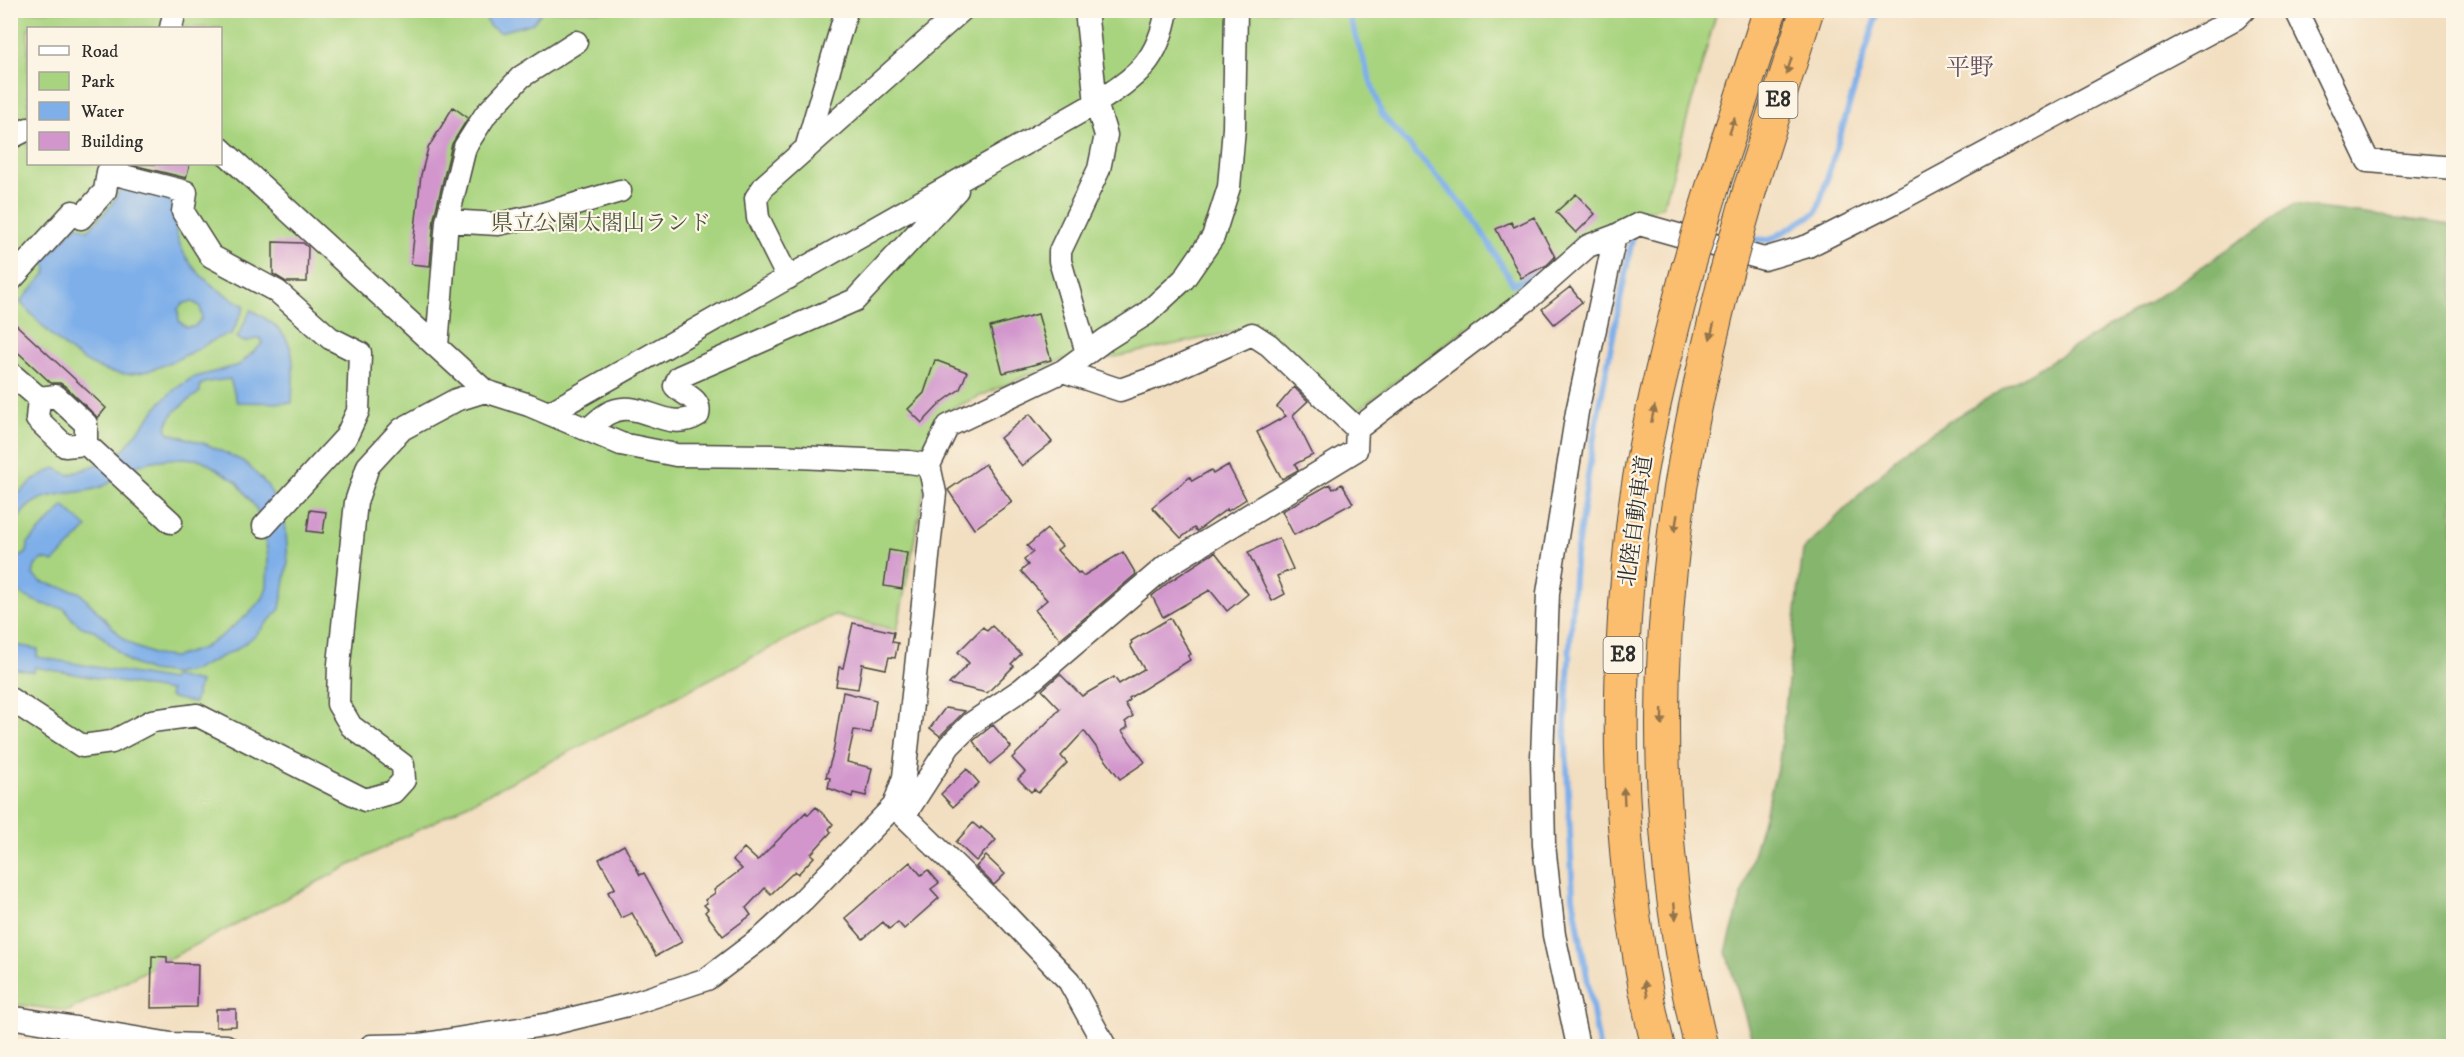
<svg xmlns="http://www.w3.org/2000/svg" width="2464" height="1057" font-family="'IM FELL DW Pica','Noto Serif JP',serif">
  <rect width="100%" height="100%" fill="#fcf5e5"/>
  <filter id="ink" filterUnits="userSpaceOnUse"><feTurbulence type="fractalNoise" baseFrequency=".0167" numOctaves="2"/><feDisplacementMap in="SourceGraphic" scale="12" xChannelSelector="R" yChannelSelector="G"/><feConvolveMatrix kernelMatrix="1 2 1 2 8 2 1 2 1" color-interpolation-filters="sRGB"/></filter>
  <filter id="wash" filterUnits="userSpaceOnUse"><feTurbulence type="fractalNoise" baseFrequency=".008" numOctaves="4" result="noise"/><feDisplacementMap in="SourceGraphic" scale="24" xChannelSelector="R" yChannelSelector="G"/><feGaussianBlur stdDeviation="1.35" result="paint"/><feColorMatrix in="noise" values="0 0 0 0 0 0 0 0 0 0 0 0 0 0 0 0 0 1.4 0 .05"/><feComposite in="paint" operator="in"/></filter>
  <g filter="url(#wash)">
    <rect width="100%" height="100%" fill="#f2dec0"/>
    <path fill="#a9d47f" stroke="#6a8055" stroke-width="1.5" fill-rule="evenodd" d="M11,11H1717L1663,206L1601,228L1351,415L1256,327L1086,363L1065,359L946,411L929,465L897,630L834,615L68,1011L11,1004ZM28,28H220V164H28Z"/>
    <path fill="#86b66e" stroke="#58704c" stroke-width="1.5" d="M2293,205L2453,225V1046H1754L1726,952L1779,762L1803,550L1911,444L2147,304Z"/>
    <path fill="#7eafe9" stroke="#546d8a" stroke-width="1.5" fill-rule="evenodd" d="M543,10L533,23L500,32L489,26L483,11Z
      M121,185L175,197C168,253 200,282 245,306L231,335C219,334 202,348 190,353C173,361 156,370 138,373C89,381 50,334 20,302L46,273L47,267L43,262L77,225L88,230C101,216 116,204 121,185ZM192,302L200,306L202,318L194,327H186L179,321L178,309L184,303Z
      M251,310C299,335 294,354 292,403L237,402L230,379L207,382L200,385V392C187,402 170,411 166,428L169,433L206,444L245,462L267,485L284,516L286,531L288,563L280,609L255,636L235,650L195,670L175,674L150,671L129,662L96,631L82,627L72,619L64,608C42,606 29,600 12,587L10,501L36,478L55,468L69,475L98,464L124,449L162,401L175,389L192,378L239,365L263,343L260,338L244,342L237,338ZM184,458L202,460L236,481L256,508L265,536L268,557L267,586L263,598L246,616L220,637L203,648L175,657L155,655L136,647L124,639L79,592L42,582L33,575L35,566L43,559L54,562L87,528L64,506L28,543C28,553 27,555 17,557C11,547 11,537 15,526C31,487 65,498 98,488C115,483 126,469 142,464C155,459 170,459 184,458Z
      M10,644L38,649L37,657L171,680L174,676L200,682L194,703L169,697L170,691L35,667L34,672L11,668Z"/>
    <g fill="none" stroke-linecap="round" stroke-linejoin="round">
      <path stroke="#7eafe9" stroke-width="6" d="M1347,10L1382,115L1473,217L1513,284L1547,270
        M1745,239L1770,240L1817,212L1878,10
        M1599,1046L1573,897L1565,726L1575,562L1596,424L1633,234"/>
    </g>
    <g id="blocks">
      <path fill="#d296cd" d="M453,107L468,118L452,144L434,218L430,266L411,264L421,175L428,148Z
        M129,164H190L186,178Z
        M1576,194L1595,214L1576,233L1556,212Z
        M1534,217L1555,257L1547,265L1521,278L1496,229L1511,222L1514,227Z
        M273,242L303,243L308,247L307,282H286L273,274Z
        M1570,287L1582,302L1554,324L1542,309Z
        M1038,314L1051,360L1003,373L990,327Z
        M10,319L106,408L98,418L65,386L60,383H51L10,345Z
        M935,360L967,372L960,389L941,403L922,423L908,409L924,393Z
        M1294,387L1308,401L1293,415L1313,455L1295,464L1298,470L1282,479L1257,432L1286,416L1277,407Z
        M1030,414L1052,442L1022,466L1000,438Z
        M985,464L1012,502L974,529L948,490Z
        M1228,465L1246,499L1228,511L1227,509L1197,531L1194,528L1181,538L1152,507L1190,477L1192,481L1211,470L1213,474Z
        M1330,484L1333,489L1342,484L1353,503L1294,535L1282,511Z
        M310,510L326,512L323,533L307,531Z
        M1047,529L1062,546L1057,550L1078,573L1080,572L1083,576L1123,552L1136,574L1060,639L1035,610L1047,600L1021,571L1028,565L1024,560L1033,552L1027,546Z
        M1279,538L1293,569L1277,576L1285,594L1272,601L1248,552Z
        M889,550L907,553L902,589L884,586Z
        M1215,552L1248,594L1227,611L1210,590L1163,617L1152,596L1170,581Z
        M1170,618L1191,654L1188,656L1190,660L1129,698L1130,700L1125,704L1133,716L1125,722L1128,727L1122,731L1145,762L1120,779L1084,731L1061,756L1067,763L1038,793L1034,789L1031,792L1018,779L1025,772L1012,758L1060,709L1042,690L1060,674L1082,696L1114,677L1119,684L1144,669L1130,645L1132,643L1131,641Z
        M853,623L894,632L892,642L898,643L895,658L889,657L886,669L862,664L858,689L836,686L839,667L843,668Z
        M992,626L1021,654L1011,664L1014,666L987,693L949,684L969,663L958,652L983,627L987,631Z
        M843,692L876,700L871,733L854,730L847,762L872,768L866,796L853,793L852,797L828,788L830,778L826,777L833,753Z
        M945,708L965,711L940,736L930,728Z
        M993,725L1011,747L990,764L973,741Z
        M967,769L979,783L953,807L941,794Z
        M816,807L833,824L829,829L831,832L811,854L814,857L798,874L795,871L771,894L765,888L746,908L751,915L723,936L705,912L708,909L704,905L707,903L705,900L715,893L714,890L742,869L733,860L744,848L757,860L759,859L806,812L808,815Z
        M973,823L980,829L981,827L996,840L976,861L956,842Z
        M624,845L640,875L644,873L682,942L656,956L632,913L621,918L608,892L615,888L599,859Z
        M986,856L1005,874L994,885L976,867Z
        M910,862L921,875L928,870L939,883L931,889L939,898L904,929L898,922L889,929L883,922L863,939L845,918Z
        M152,956L167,957V963L198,964L197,1007L151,1008Z
        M216,1009H236V1026L216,1027Z"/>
    </g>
  </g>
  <g filter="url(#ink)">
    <use href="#blocks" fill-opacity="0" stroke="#494641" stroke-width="1.5"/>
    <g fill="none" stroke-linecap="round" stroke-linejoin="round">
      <defs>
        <path id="minor" d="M1086,10L1096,103L1106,135L1099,169L1060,251V261L1087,353
          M2296,10L2368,161L2454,168
          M171,28L175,10
          M10,138L28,129
          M220,148L485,391L529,405L621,444L676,455L776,456L909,462L929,465
          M806,149L845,15L844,10
          M447,221L465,147L486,114L521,77L576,42
          M788,278L758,218L756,198L765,185L962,10
          M10,281L73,212L81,218L105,191L108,172L186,192L183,212L211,256L278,292L330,338L360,353L358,411L346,437L264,526
          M437,346L447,221L498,224L536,216L620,191
          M1063,371L1120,390L1159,376L1252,334L1269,345L1357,429
          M10,373L39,398L56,396L86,424V444L171,522
          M39,398L37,419L65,446L86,444
          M549,413L1096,103C1137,76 1158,62 1167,10
          M588,429C594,425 600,418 607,414C639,395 666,435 698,415C702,398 684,396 675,386L679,377L855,300L957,190
          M10,699L82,746L112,742L152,721L197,715L365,800L393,792L404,780L403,765L351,726L338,704L339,664L356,502L368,466L402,429L456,400L485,391
          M894,806L1002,911L1069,981L1105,1046
          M904,816L949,746L972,723L1022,689L1166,566L1356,450L1357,429L1527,300L1588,246L1615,236
          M10,1017L171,1044L226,1046
          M371,1046L419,1045L550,1024L631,1004L707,979L765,935L803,900L894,806L904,777L935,493L929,465L948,426L1063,371L1105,340L1146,314L1184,279L1213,237L1229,187L1234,128L1236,10
          M1578,1046L1554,935L1544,845L1542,758L1548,593L1577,412L1615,236L1639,224L1764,259L1808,246L1897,201L2236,18L2244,10"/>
        <path id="highway" d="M1714,182L1770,10
          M1750,189L1807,10
          M1658,1046C1616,873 1613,692 1634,515C1645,432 1667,349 1688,268
          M1701,1046C1660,880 1653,706 1674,537C1684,448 1705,361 1726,274"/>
      </defs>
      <use href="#minor" stroke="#494641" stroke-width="25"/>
      <use href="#highway" stroke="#494641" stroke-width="35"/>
      <use href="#minor" stroke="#fff" stroke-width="22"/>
      <use href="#highway" stroke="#fbbd6e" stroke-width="33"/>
      <defs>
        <path id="highway-bridge" d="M1688,268L1714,182
          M1726,274L1750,189"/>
      </defs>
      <use href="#highway-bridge" stroke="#494641" stroke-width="35" stroke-linecap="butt"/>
      <use href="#highway-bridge" stroke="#fbbd6e" stroke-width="33"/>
    </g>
    <defs><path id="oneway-solid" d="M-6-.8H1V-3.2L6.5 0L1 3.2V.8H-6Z" transform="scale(1.5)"/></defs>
    <g fill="#93744c">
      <use href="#oneway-solid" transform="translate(1789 66) rotate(108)"/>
      <use href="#oneway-solid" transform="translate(1732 126) rotate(-72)"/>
      <use href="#oneway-solid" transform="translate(1712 331) rotate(104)"/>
      <use href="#oneway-solid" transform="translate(1653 414) rotate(-78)"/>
      <use href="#oneway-solid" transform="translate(1676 523) rotate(99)"/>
      <use href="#oneway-solid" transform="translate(1662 717) rotate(91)"/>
      <use href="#oneway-solid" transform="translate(1624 796) rotate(-93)"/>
      <use href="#oneway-solid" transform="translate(1675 911) rotate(84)"/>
      <use href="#oneway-solid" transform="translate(1646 989) rotate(-101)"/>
    </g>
  </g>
  <g text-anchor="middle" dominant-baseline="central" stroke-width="4.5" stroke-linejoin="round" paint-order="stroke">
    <g fill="#fcf5e5" stroke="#6a6863" stroke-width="1.5">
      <rect x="1758.5" y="82" width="39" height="36" rx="4.5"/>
      <rect x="1603.5" y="637" width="39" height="36" rx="4.5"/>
    </g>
    <g font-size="21" font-weight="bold" fill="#2b2b2b">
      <text x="1778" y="100">E8</text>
      <text x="1623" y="655">E8</text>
    </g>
    <g font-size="22" fill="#4a5540" stroke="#fcf5e5">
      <text x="601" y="223">県立公園太閤山ランド</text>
    </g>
    <g font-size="22" fill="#2b2b2b" stroke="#fcf5e5">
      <text transform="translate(1636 521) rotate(-82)">北陸自動車道</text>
    </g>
    <g font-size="24" fill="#655064" stroke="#fcf5e5">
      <text x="1970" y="68">平野</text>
    </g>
  </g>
  <rect width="2464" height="1057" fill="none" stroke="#fcf5e5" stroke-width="36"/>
  <rect x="27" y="27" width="195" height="138" fill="#fcf5e5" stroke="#a8a49b" stroke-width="1.5"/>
  <rect x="39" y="46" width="30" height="9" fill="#ffffff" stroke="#a8a49b" stroke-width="1.5"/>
  <text x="81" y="57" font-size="18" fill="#2b2b2b">Road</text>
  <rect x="39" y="72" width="30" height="18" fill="#a9d47f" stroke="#a8a49b" stroke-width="1.5"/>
  <text x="81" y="87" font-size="18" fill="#2b2b2b">Park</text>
  <rect x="39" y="102" width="30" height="18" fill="#7eafe9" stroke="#a8a49b" stroke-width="1.5"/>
  <text x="81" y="117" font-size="18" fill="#2b2b2b">Water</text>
  <rect x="39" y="132" width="30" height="18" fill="#d296cd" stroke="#a8a49b" stroke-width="1.5"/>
  <text x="81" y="147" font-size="18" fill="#2b2b2b">Building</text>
</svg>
